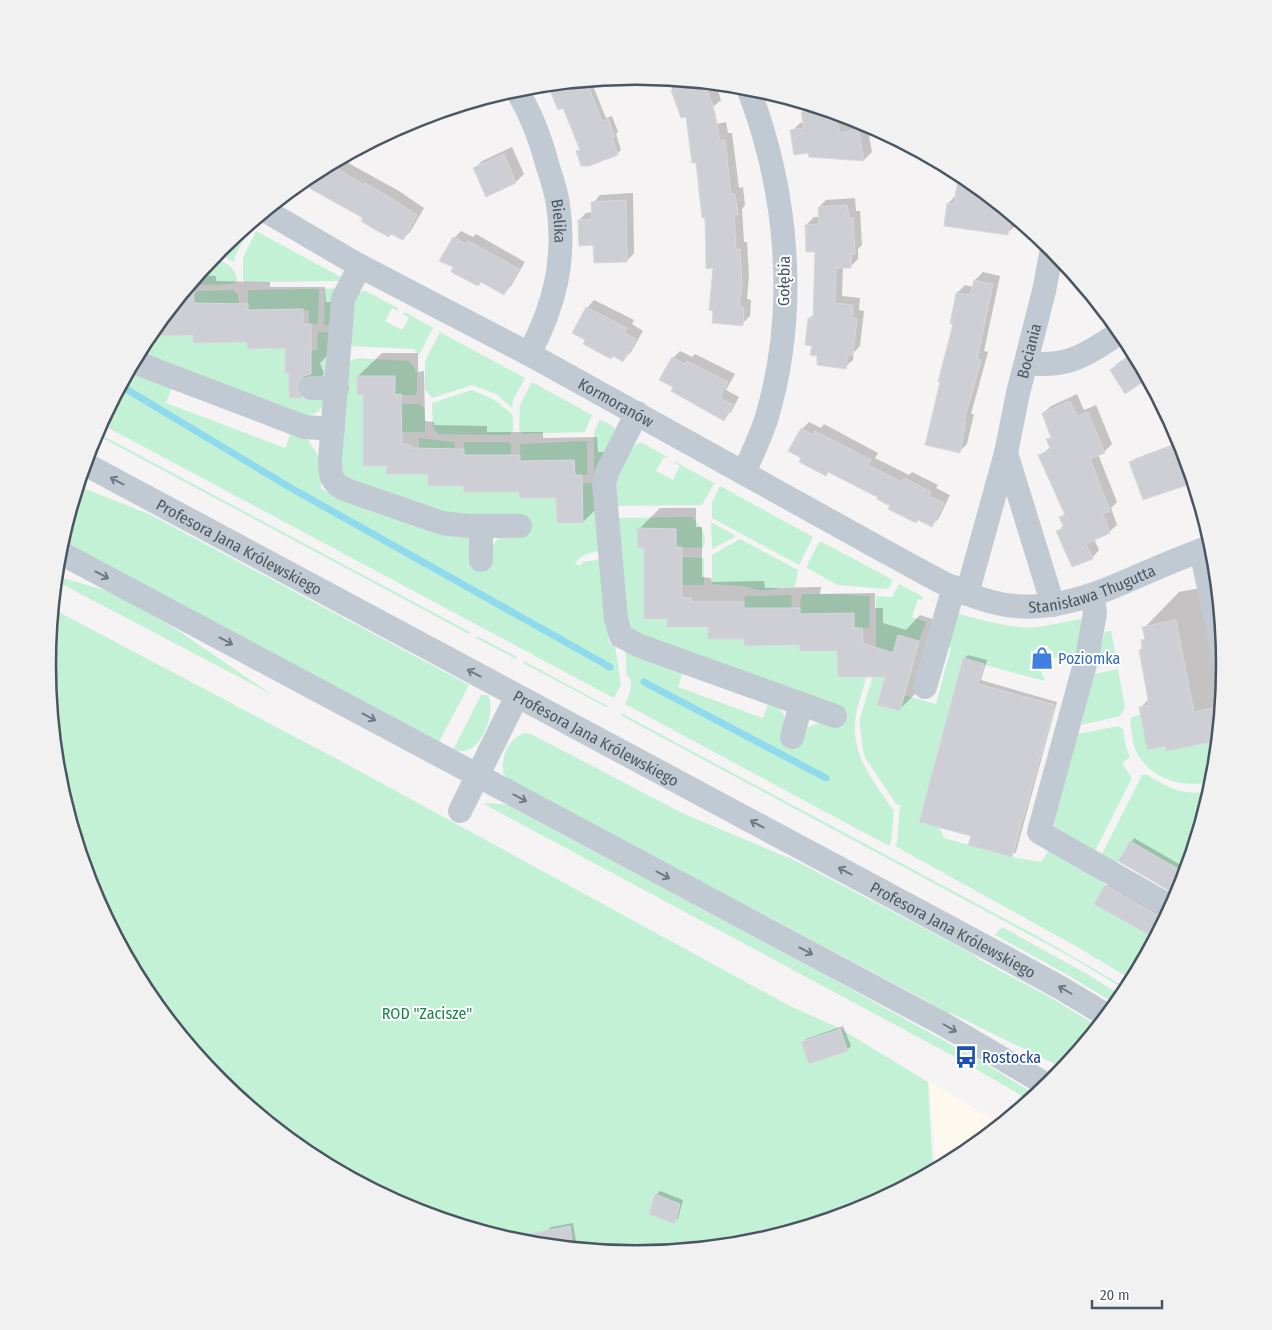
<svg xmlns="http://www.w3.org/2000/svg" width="1272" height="1330" font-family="'Fira Sans Condensed',sans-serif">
  <rect width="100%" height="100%" fill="#f5f3f3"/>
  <path fill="#fdf9ef" d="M929,1081L1000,1124L963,1154L937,1168Z"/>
  <path fill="#c3f1d5" d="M256,231L341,277V281L245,282L243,280V258Z
    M247,233L236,254L234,262L217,253L236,235Z
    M213,257C224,262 236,267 237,280L233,284L190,285Z
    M339,288L334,326L326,325L324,323L325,289Z
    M319,289L318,324H309V310H248V290Z
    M233,290L238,294L239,310L194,303L193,296L197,291Z
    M364,290L398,308L397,311L392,308L385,321L402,330L409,318L403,314L405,312L433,328L419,355L414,349L348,346L355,296Z
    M158,325V336L193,335V342H247L285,348V373H311V350H317L318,332L334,333L330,378H289V398L327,397C323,410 317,415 303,416L138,354L147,338Z
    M440,332L525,378L513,400L512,408L496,394L472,385L432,398L425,389V361Z
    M357,358L409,361L417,372V392L415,395H395V376H357V395H363L387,466V474H428V486H463L464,492H519L520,498H556L558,523H583L582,483H596L601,551C591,552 581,554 575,564L580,566L583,562L602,559L609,643L615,646L621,685L614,698L101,424L129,370L172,387L166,403L285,448L291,432L308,440L320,459L322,466L321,489L400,518L468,536L491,550C498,531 509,535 527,534V516H458L355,483L339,474L348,362Z
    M532,382L592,415L585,432L523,434L519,430L520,405Z
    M472,390L493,399L513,415V431L509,435L438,434L433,427L432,403Z
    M395,404H420L425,409V432H402Z
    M600,419L614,427C616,445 604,458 594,472V433Z
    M96,432L470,632L469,634L95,434Z
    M419,438L454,442L456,455L419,449Z
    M587,441V475H575L574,460L520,461V444Z
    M464,442H508L511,444V461L503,455H464Z
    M640,442L670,458L664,457L656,471L673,480L680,466L675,463L676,462L714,483L702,505L614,506L613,484L630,449Z
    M78,486L149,514L469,685L439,742L62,541Z
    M720,486L813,537L799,565L712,518V502Z
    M692,517C701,527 708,534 703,548L676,547L675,529H638V548H644V619H667V626L708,627V639H744V646L799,645L800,651H837L838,677H866C864,688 859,699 857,710C847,751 873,781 894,811L891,842L889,846L625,704C629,695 633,688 630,678L627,676L625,650L683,671L678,687L763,718L769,702L778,707L783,713L785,720L803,732L808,727L821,722L643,636L630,627L626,623L615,518Z
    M711,522L736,536L712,549Z
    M740,539L798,570L795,587H780L772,590H758L744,586L712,584V555Z
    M820,541L893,580L888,589L838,585L807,568L808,563Z
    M675,557L704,558V585H682Z
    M56,576L111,592L176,629L271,694L56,581Z
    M899,584L923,597L922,600L918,599L912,617L926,622L919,641L891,652L877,705L904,695L936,704L951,648L943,645L955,613C981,619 1008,629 1035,627C1050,626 1066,621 1081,619L1084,625L1076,663L1053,657L1047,645L1033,651L1045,681L963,659L919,822L939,827L944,838L1012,857L1041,862L1049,850L1102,879L1105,885L1094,904L1154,938L1132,980L1079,948L895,846L897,843L900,805L896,804L866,759L863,751L860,726V718L873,676L876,652V596L892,597Z
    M803,594H839L870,596L869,628H854V613L800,614L801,596Z
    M791,595L792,614L784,608H744L745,596Z
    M53,609L350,766L788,1005L839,1028L928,1082L933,1170L861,1209L751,1242L636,1253L521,1242L411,1209L309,1154L220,1081L147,992L92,890L59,780L48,665Z
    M1111,631L1117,662L1095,667L1105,632Z
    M477,636L517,657L516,659L476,638Z
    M524,661L600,702L608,706L606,707L523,663Z
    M1118,669L1125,707L1120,716L1081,725L1094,674Z
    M481,695H488C496,709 485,739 472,748C466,752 459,751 453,750Z
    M621,713L1039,937L1127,988L1126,990L1071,957L622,716Z
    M1144,714V731L1147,750L1166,746V750L1211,742L1212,748H1216L1213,776L1210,777L1211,782C1183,788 1153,780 1138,755C1132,746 1132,731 1130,720L1132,717Z
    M1118,726L1123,729L1126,747L1130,757L1122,763L1132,778L1094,853L1058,832L1053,824L1078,734Z
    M525,733L531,734L684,814L796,861L973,954L980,960L1053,999L1097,1026L1063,1068L953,1014L945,1012L927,1001L508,779L503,773C502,755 507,739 525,733Z
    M1146,774C1166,788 1185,796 1210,791L1185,873L1130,841L1116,864L1101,856L1139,781L1142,775Z
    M492,803L507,805L809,966L979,1060L1036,1095L1029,1100L957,1058L484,804Z
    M1002,927L1087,974L1122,996L1116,1004L1066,974L995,935Z"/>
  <path fill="#0003" d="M669,80L716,84L721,100L713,107L682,116Z
    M591,81L606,118L612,116L618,132L616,134L621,150L617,154L577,152L581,148L564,106L552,93L561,87L558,84Z
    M809,105L846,117L848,126L864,123L867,124L872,152L864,160L810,156L792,131L800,123L804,122L802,112Z
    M726,122L728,133H732L739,188L743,187L745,205L742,209L744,242H747L749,275L747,299L751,300L750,316L742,324L714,267L706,217L698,128Z
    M512,147L524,174L516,182L486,195L474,169L482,161Z
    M341,159L399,191L424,208L410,232L403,239L304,183L302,186L299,184L309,176Z
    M960,174L1015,219L1014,227L1007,233L948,204L954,197L956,198Z
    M633,193L634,253L627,261L594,244L579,220L586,213L593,212V203L600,195Z
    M855,198L856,211H860L862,245L858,249V259L851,266L843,267L842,296L860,298L859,310L864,311L860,346L854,352L853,360L845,367L819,355L813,345L809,319L814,314L816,250L806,225L814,217H819V207L826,200Z
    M461,231L473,237L476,234L525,262L511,286L504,293L455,267L454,238Z
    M983,272L1000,276L984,351L988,352L971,414H974L967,444L959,452L955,323L957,293L965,285L973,287L975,280Z
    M198,275L216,276V281L270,282V287H325L326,302H333V350L320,363L324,374L301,396L290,397V372L286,346L194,334L159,323Z
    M594,300L634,320L632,324L643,331L631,352L623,360L587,340V308Z
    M680,351L692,357L695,354L735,374L726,390L739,397L731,412L723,419L673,358Z
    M382,353H418V372L424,371L425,421L434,422V425L487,426V432H543V438L597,437L598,452H605L606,499L583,522L558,497L465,485L429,473L388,465L358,376Z
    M1133,353L1147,378L1125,392L1111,370L1118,363Z
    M1077,394L1084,410L1096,405L1112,444L1104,452L1098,454L1117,502L1111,508L1117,525L1109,532L1094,539L1099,550L1092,558L1058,531L1064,525L1061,517L1065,513L1039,456L1051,447L1047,440L1052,436L1043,413L1051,406Z
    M809,422L821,428L824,424L878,453L875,458L909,475L912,472L938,485L936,488L950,495L939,518L932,526L802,457V429Z
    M1180,442L1192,481L1131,462L1134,459Z
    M660,508H696V527H702V577L711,578L712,582L764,581L765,588L821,587L820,594L875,593V608H883V623L906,630L920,615L939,621L920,689L899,710L886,675L839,650L801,644L745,638L709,626L668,618L639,529Z
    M1211,586L1224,665L1216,746L1213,747L1212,741L1167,745L1140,708L1149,699L1140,651L1143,648L1142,641L1146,637L1144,628L1179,592Z
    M968,655L987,660L981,680L1057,702L1016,852L1012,855L972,835L964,659Z
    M1134,838L1186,868L1178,894L1120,861Z
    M1109,882L1167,915L1155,937L1096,904Z
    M843,1026L851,1046L847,1050L803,1043L806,1039Z
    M660,1191L683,1200L678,1219L674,1222L656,1195Z
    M573,1223L577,1248L549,1245L547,1231L551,1227Z"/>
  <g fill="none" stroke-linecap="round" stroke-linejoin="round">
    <path stroke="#90daee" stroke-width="7" d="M121,386L291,488L610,667
      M644,682L826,778"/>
  </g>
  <path fill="#cdcfd5" stroke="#d7d9de" d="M586,81L602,121L608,119L615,137L612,138L618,155L589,166H581L576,151L580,150L563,108L558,110L551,93L555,91L552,85Z
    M692,82L705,83L715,113L720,141L725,140L731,195L735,194L738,215H734L736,249H740L742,284L739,307H744L743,326L712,323L713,311L709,310L713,268L706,269L705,218H702L696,163H692L686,117L681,118L671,90Z
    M818,108L836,114L840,133L858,129L864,161L809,157L808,153L794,155L790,130L804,128L801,112Z
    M504,154L516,183L486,197L473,168Z
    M330,164L364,185L365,183L391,198L417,215L403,240L391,234L389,237L374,229L361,221L363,218L300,183L309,176Z
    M959,173L1011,215L1008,235L944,226L947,203L954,204Z
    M626,200L627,262L594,263L593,245L579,246L578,220L592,219L591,202Z
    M847,205L849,218H853L855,254H851V268H836L835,303L853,305L852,318L857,319L853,355H848L846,369L817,365V356L810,355L812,346L805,345L808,318L813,319L815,252H806L805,225L819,224L818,207Z
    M453,237L466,244L468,241L519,269L504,295L481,282L478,286L451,272L453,267L439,261Z
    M974,280L993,284L977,359L981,360L964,421L966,422L960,453L925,445L940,382H938L953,324H950L956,293L970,295Z
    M193,282L194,303L248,304V310L303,309V324H311V374L304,376L299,382L297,388L302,398H289V373H285V348L247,349V342L193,343V335L148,336Z
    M586,307L627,328L625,333L636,339L623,362L613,356L611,359L583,344L585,340L572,333Z
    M1134,354L1147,379L1125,394L1110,370Z
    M672,357L684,364L687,361L728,382L720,398L733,405L724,421L671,391L673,387L659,380Z
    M357,376H395V395L401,394L402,444L411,445V448L464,449V455H520V461L574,460L575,475H582L583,523H557L556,498H519V492H464L463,486H428V474H386L387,466H363V395H357Z
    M1070,401L1077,416L1088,412L1105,453L1090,459L1110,511L1103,514L1110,533L1086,544L1093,559L1072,567L1056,531L1064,528L1059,517L1065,515L1038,455L1051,450L1046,439L1051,438L1042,413Z
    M801,428L813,435L815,431L871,460L868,465L902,482L904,478L931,492L929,496L944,503L932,527L918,520L916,523L888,509L890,506L877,499V497L828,472L826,476L799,462L801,458L788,451Z
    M1181,443L1193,483L1143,500L1129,462Z
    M637,528L676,529V547H682V598H691L692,602H744V608H800V614L854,613V628H862L863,643L893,653L898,635L919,641L900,711L877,705L885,677H838L837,651H800L799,645L744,646V639H708V627H667V619H644V548H638Z
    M1176,620L1194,712L1220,707L1217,741L1166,751V746L1147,750L1139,707L1149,705L1139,650L1142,649L1141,640L1145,639L1142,627Z
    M963,658L984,664L978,684L1055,705L1012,857L968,845L971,836L919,822Z
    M1130,841L1185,873L1177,895L1118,861Z
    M1105,885L1164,919L1154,938L1094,904Z
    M840,1029L848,1051L809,1064L801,1042Z
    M655,1194L680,1204L675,1224L649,1214Z
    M570,1226L573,1247L521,1242L514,1240V1237Z"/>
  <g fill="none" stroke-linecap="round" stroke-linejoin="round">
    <g stroke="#c1cad2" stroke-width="24">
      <path id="s1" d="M516,89C531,113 541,140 548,167C552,179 556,191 558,204C566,260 555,305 529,354"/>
      <path id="s2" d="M266,211L360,266L529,354L886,552C920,570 954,592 992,602C1070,623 1140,568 1212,547"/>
      <path d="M360,266L343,299L330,460C330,475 331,482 344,489L442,523L469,526H520"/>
      <path d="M134,362L294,423L305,427L333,429"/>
      <path d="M1026,363C1070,368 1085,355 1121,332"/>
      <path d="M311,388H337"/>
      <path d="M637,413L607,472L604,483L616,619L621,636L640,646L835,716"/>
      <path d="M1006,453L1053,605"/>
      <path id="s3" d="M85,464L986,947L1061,988L1106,1015"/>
      <path d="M744,472C752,455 760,438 766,420C799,312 788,191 748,88"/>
      <path d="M1201,550L1223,654"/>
      <path d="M59,552L945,1025L1047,1085"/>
      <path d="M481,560V526"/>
      <path id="s4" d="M967,594L1006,453L1018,393L1044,291L1052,249"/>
      <path d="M1093,595L1095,613L1088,653L1039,832L1171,907"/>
      <path d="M925,687L954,587"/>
      <path d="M792,737L801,704"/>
      <path d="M460,811L517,696"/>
    </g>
  </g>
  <defs><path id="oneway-shaft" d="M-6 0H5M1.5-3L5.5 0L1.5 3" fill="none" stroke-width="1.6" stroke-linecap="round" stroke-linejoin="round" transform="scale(1.25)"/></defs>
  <g stroke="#6e7983">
    <use href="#oneway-shaft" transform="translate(117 481) rotate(-152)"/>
    <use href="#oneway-shaft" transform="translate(102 575) rotate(28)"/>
    <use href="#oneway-shaft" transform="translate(226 641) rotate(28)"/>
    <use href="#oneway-shaft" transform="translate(474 673) rotate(-152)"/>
    <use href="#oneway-shaft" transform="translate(369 717) rotate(28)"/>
    <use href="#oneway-shaft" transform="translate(520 798) rotate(28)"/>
    <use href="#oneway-shaft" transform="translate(757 824) rotate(-152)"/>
    <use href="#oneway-shaft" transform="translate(845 871) rotate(-152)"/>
    <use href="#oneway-shaft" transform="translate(663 875) rotate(28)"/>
    <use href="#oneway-shaft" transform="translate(806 951) rotate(28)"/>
    <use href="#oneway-shaft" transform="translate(1065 990) rotate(-150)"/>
    <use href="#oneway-shaft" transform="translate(950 1028) rotate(30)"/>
  </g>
  <defs>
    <symbol id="shop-bare" viewBox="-9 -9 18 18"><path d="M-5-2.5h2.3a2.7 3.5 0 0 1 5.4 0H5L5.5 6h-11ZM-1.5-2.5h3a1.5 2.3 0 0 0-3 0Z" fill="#3f7fe0" stroke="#fff" stroke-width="2.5" paint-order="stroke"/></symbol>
    <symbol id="bus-bare" viewBox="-9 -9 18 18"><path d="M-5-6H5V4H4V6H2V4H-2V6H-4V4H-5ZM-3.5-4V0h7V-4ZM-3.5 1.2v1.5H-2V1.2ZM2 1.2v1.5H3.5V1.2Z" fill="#1a4fb4" stroke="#fff" stroke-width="2.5" paint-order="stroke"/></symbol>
  </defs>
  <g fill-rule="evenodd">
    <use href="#shop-bare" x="1026" y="642" width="32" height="32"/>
    <use href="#bus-bare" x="950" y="1041" width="32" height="32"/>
  </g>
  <g text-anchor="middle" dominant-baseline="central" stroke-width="4" stroke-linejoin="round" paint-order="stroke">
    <g font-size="16" fill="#4a5661" stroke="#fff">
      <text stroke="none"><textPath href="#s1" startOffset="140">Bielika</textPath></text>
      <text transform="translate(784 281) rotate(-89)">Gołębia</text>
      <text stroke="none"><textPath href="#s4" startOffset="251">Bociania</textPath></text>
      <text stroke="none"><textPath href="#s2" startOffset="399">Kormoranów</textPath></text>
      <text stroke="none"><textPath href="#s3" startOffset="175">Profesora Jana Królewskiego</textPath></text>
      <text stroke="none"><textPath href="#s2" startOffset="928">Stanisława Thugutta</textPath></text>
      <text stroke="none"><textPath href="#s3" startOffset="580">Profesora Jana Królewskiego</textPath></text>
      <text stroke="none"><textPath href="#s3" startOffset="985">Profesora Jana Królewskiego</textPath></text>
    </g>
    <g font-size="16" fill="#366cbe" stroke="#fff" text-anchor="start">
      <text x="1058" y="658">Poziomka</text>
    </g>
    <g font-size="16" fill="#17864f" stroke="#fff">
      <text x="427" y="1013">ROD "Zacisze"</text>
    </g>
    <g font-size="16" fill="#164399" stroke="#fff" text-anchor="start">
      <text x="982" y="1057">Rostocka</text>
    </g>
  </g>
  <path d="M0 0H1272V1330H0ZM56 665a580 580 0 1 1 1160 0a580 580 0 1 1-1160 0Z" fill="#f1f1f2" fill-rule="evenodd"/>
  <path fill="none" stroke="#4a5661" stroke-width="2.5" d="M56 665a580 580 0 1 1 1160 0a580 580 0 1 1-1160 0Z"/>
  <path d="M1092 1300v8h70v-8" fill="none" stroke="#4a5661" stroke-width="2.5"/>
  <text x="1100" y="1300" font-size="15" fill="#4a5661" stroke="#ffffff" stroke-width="4" paint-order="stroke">20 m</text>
</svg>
